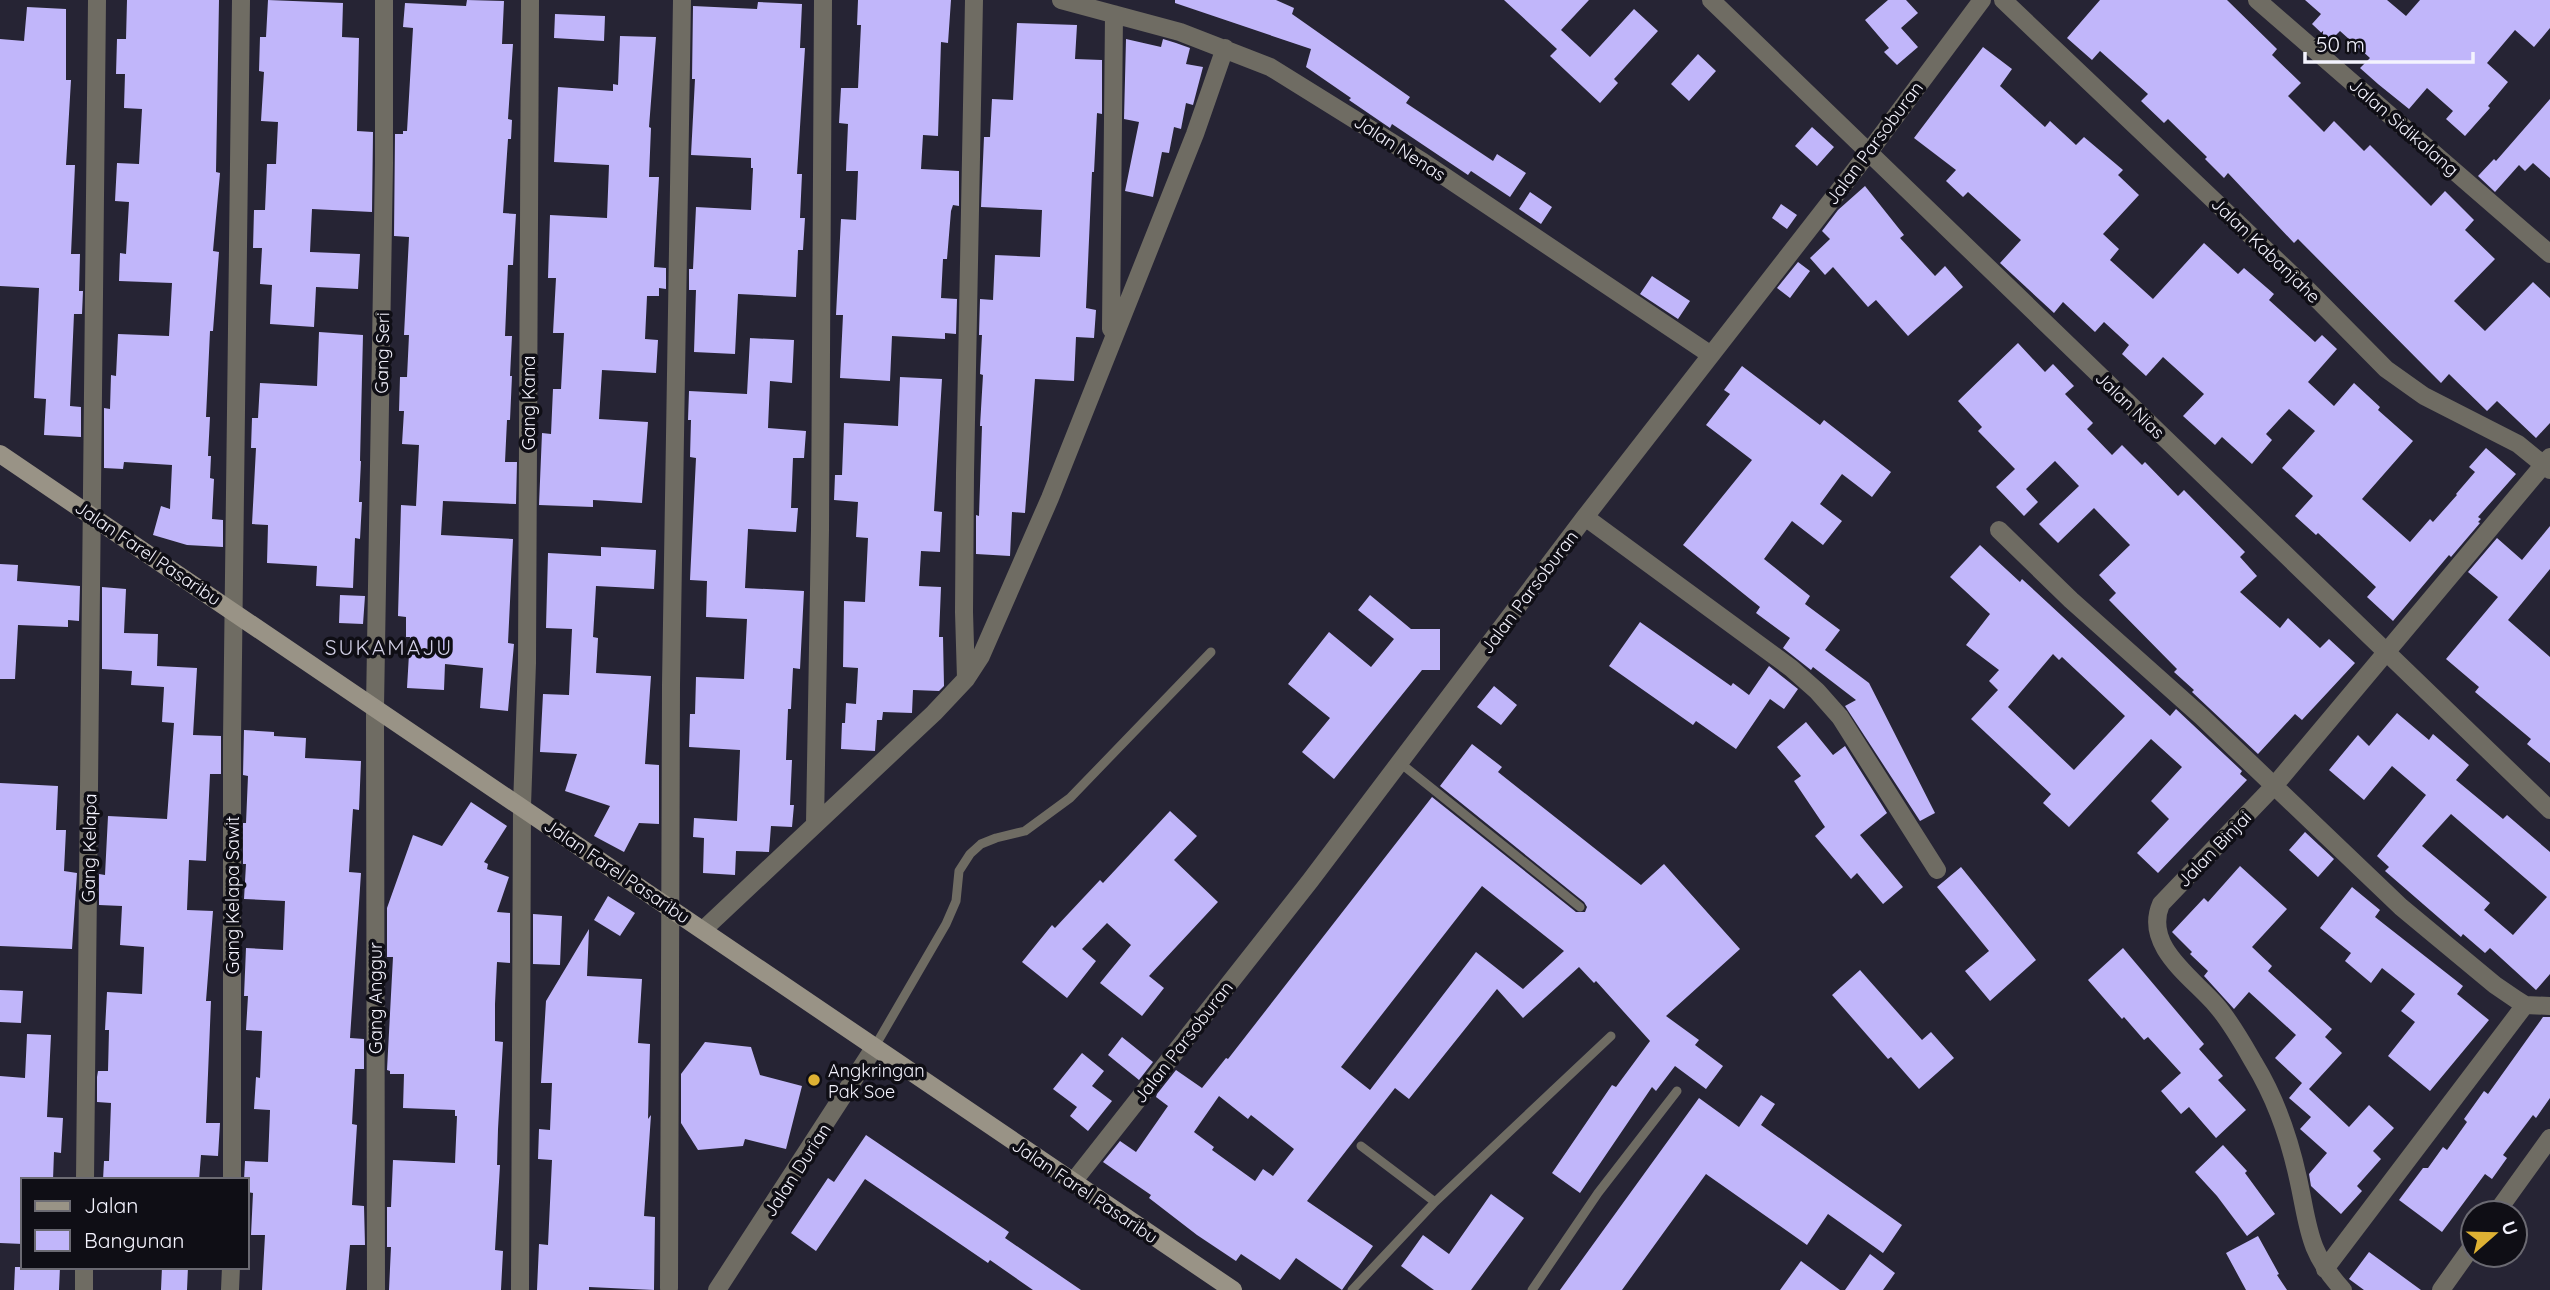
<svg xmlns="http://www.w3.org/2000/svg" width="2550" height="1290" font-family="Quicksand,sans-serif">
  <rect width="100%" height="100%" fill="#262434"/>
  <path fill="#c1b6fa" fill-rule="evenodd" d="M127,0H219L216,172L220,173L213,251L219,252L213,331H210L206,417H210L208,456H211L210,478L214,479L212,519L223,520V547L187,545L153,535L161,506L170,509L172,465L124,462L123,469L104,468V408L110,409L111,375L116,376L118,334L169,336L172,283L119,281L120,253L126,254L129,202L115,201L117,163L139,164L142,109L124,108L125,74H116L117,39H126Z
    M268,0L343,3L342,37L359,38L357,131L373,132L372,212L312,209L310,252L360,254L358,289L316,287L314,327L270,324L272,285L260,284L262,248H253L254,210H265L267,164H276L278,122L261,121L264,72L259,71L260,37H266Z
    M467,0L504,1L502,44H513L508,119L512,120L511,139H508L503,213L516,214L513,265H508L505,336H512L510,376H512L510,420H507L505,462H517L516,504L443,501L441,535L513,539L508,643L514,644L508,711L480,708L483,668L445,664L444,690L407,688L410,637H406V617L398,616L401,505L416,506L419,445L402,444L404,411H399L400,377H407L409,335H404L409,237L394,236L395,134H403V131H407L413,28L403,27L405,3L466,6Z
    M858,0H951L948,43L941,42L938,136L923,135L921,169L959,171V206L953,205L951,211L947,259H943L941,298L957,299L956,334L945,333V339L892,336L890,381L840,378L843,315H836L841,219L856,220L858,171H846L848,124L839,123L841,88H858L861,25H857Z
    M1175,0H1276L1294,8L1292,14L1410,97L1406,103L1493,161L1497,154L1526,173L1510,197L1471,171L1468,175L1392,124L1390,128L1349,100L1351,98L1306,67L1311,49L1175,3Z
    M1504,0H1589L1561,30L1590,57L1634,9L1658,31L1614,79L1618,83L1600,103L1550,56L1557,49Z
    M1888,0H1906L1918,13L1901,28L1918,47L1897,65L1884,52L1889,48L1865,20Z
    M2100,0H2227L2277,49L2272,55L2301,83L2288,96L2324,132L2334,121L2364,151L2370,145L2431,206L2445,191L2474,220L2465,230L2495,259L2454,301L2485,331L2533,282L2550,298V423L2536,438L2497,401L2487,411L2449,374L2441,383L2298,239L2294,243L2228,173L2224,178L2205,159L2207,157L2168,119L2164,123L2141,101L2148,94L2100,51L2092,60L2067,38Z
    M2305,0H2387L2406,16L2420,0H2550V28L2534,47L2515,30L2487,63L2508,82L2488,106L2490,108L2465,136L2446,119L2453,111L2427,88L2409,109L2378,84L2360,68L2370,58L2340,31L2330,41L2312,24L2321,14Z
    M758,2L802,4L800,48H805L797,174H802L800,218H805L803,250H798L796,297L738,294L735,354L694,352L696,290H689V269H693L696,207L751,210L753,168H751V158L691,155L695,79H692L693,6L757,9Z
    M27,7L66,9V80H71L66,165H75L71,254H80L79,291H83L82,314H74L70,406L81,407V437L44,435L46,399L34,398L39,288L0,286V39L24,41Z
    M555,14L605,16L604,41L554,38Z
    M1017,23L1077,25L1075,59L1102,60V114L1097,113L1094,172H1092L1086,308L1096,310L1094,338L1076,337L1074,381L1035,379L1025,513L1012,512L1010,556L976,554V515L979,516L982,426H980L983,375L980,374L982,335H979L980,299L993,300L995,255L1040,257L1042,210L981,207L984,137H990L992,99L1013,100Z
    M620,36L656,37L649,127L651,128L649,177H659L654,267L666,268V289L659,288V296H647L645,339L658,340L656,373L602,370L599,419L648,422L642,503L593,500V507L539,505L542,433L551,434L553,389H561L564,333H553L556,278H548L550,215L607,218L609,165L554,162L558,87L613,91V84L618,85Z
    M1126,39L1161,47L1163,39L1176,43L1190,48L1186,64L1203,67L1193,105L1186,103L1181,129L1174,127L1169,153L1162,152L1153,197L1125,191L1139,122L1124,119Z
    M1983,47L2012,69L2000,86L2045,127L2050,121L2076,145L2084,137L2123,170L2118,175L2139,195L2103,234L2119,249L2110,260L2153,299L2204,243L2238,274L2244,268L2274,294L2269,300L2315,342L2322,335L2337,349L2308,382L2334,406L2354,383L2380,407L2378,410L2413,441L2362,499L2410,542L2430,519L2433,522L2457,495L2456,494L2475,472L2469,467L2486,448L2516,474L2478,517L2481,519L2478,522L2480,523L2451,557L2449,555L2393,621L2367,597L2376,587L2318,533L2316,535L2295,516L2313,496L2282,468L2315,431L2289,409L2266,434L2272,440L2252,464L2222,437L2215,445L2183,416L2204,394L2163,357L2146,376L2122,354L2129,345L2104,322L2095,332L2063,302L2054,313L2000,263L2021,240L1968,192L1963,197L1946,181L1956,170L1914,138Z
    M1698,54L1716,71L1689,101L1671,84Z
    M2550,99V178L2533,163L2525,171L2519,165L2495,192L2478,176L2494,159L2496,161Z
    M1812,127L1834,147L1817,166L1795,146Z
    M1865,186L1904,235L1900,238L1935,276L1945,266L1963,287L1908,336L1876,300L1868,307L1833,267L1825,275L1810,258L1830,239L1822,231L1838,210Z
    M1530,192L1552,207L1541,224L1519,209Z
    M1781,204L1797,215L1787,229L1772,218Z
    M1798,262L1810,271L1790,298L1777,288Z
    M1652,276L1690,301L1678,319L1640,294Z
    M319,332L363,335L360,461H361L359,502H362L360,539L355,538L353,588L316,586L317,566L267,563L268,525L252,524L256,448H251L252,418H258L260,383L317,386Z
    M750,338L794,340L792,383L770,381L768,428L806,431L804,458H793L791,508H798L796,532L748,529L745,588L804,591L800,669L793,668L791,709H788L786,760H792L790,805H794L792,827L771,826L769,852L736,851L735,875L703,873L704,838L693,837L694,818L737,821L740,750L689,747L690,714H695L696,677L744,679L747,619L706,617L707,581L690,580L696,458L690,457L691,420H688L689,391L747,394Z
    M2018,343L2045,372L2053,364L2074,386L2065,394L2093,423L2087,429L2112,455L2122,445L2142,465L2145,462L2178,496L2184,490L2245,552L2240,557L2257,576L2240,592L2280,628L2288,618L2320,648L2329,639L2355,663L2302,720L2295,714L2258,754L2192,692L2194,690L2174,672L2177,669L2109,600L2116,593L2099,575L2130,545L2094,508L2058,543L2039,524L2079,486L2055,461L2026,489L2038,502L2024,516L1996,487L2015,469L1978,431L1982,427L1958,401Z
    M1742,366L1820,425L1824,420L1891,472L1872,497L1842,474L1820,504L1842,521L1823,545L1792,521L1764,559L1810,596L1805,604L1840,630L1825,650L1869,683L1935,813L1920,821L1845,706L1856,700L1813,667L1811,670L1783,648L1790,638L1756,613L1760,607L1683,545L1752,460L1706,425L1730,394L1724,390Z
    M900,377L942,379L934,511L942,512L940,552L921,551L919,586L941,587L939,637H943L944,686L939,691L913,690L912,713L883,712L882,720H877L875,751L841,749L842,723H845L846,703L856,704L858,668L843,667L844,601L865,602L868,538L856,537L858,502L834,500L835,475H842L844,423L898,426Z
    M2550,526V569L2508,620L2550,657V763L2527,744L2531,739L2475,692L2479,687L2446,659L2498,597L2468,572L2497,538L2522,560Z
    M1980,545L2020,582L2022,579L2170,716L2176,709L2242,771L2240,774L2247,780L2158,873L2137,853L2169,819L2151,801L2182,767L2151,739L2069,827L2043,803L2051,794L1971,719L1998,690L1989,681L1999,670L1966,645L1990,614L1950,577ZM2053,654L2059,660L2062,657L2125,716L2074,770L2008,707Z
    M601,547L656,550L654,589L596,586L593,637L598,638L596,673L651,676L645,764L659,765V824L639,823L624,852L594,836L610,806L565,791L577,754L540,752L543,694L569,695L572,629L546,628L548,553L601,556Z
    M0,564L18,565L17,581L80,586L79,621L68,620V627L18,625L15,679H0Z
    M102,587L126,589L124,633L158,634L157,666L197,668L193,735L221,736V774H210L206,861L189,860L187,910L213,911L206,1001H211L206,1123H220L218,1156L201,1155L199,1180H103L104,1161H109L111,1103L97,1102V1077L98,1071H108L109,1030H105L107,992L142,994L144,947L120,945L122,906L99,905V874L105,875L108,816L167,819L174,723L162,722L164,687L131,685L132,671L102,669Z
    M340,595L365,596L363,624L339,623Z
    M1370,595L1411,629H1440V670H1422L1334,779L1302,752L1330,718L1288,684L1329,632L1371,667L1394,639L1358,610Z
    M1640,622L1731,686L1733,683L1749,695L1769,666L1798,689L1784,709L1770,699L1736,749L1696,721L1693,725L1609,666Z
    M1494,686L1517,705L1501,725L1477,707Z
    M2397,713L2429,740L2433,734L2469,765L2456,780L2503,819L2507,815L2550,852V974L2536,990L2490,948L2485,953L2463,934L2461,937L2385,871L2389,867L2377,856L2426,795L2392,766L2364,800L2329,770L2358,735L2369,746ZM2451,814L2547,897L2513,935L2484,910L2490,903L2422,846Z
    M1806,722L1833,755L1845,746L1887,813L1860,835L1903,887L1883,904L1857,873L1851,879L1815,836L1825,827L1794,781L1801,776L1777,747Z
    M244,730L274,732V736L306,738L305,758L361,761L359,810L353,809L349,872L361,873L350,1038L364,1039V1069H355L352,1124L357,1125L352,1205L364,1206L365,1245H350L346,1290H262L265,1235H251L253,1193L247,1192V1180H244L245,1161L268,1162L270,1110L254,1109L256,1077L260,1078L262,1031L246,1030L248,996H244L246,948L283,950L285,901L244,899L246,864H243V823H246L248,776L243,775Z
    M1472,744L1502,767L1498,772L1641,885L1664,864L1740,949L1666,1016L1699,1040L1695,1045L1723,1066L1706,1089L1675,1066L1656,1091L1652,1087L1580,1193L1552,1173L1612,1085L1616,1087L1650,1041L1596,981L1594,983L1579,967L1523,1018L1497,989L1409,1099L1395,1088L1307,1201L1373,1246L1342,1290L1296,1258L1280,1280L1241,1254L1236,1261L1197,1235L1149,1198L1151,1195L1103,1162L1120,1141L1136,1152L1168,1106L1156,1097L1157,1094L1176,1070L1202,1088L1226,1058L1228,1059L1432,797L1576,912H1585L1587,907L1584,902L1440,786ZM1482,886L1564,951L1523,989L1476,952L1370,1090L1341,1067ZM1219,1096L1248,1119L1251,1115L1294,1149L1273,1176L1263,1169L1255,1181L1212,1150L1214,1147L1194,1132Z
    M0,783L58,786L56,830H66L64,871L77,873L72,949L0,946Z
    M471,802L507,826L484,862L488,864L487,869L509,877L497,912L510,913V963L497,962L495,1004V1041L503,1042L498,1129L497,1165H500L495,1250L503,1251L501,1290H389L391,1247H387V1207H391L393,1160L455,1163L457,1116H455V1110L403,1108L404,1074H390V1071L387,1070L393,957H387V908L413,835L442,846Z
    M1170,811L1197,836L1174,860L1218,902L1149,976L1164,988L1142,1016L1100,983L1131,945L1107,923L1082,949L1096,961L1067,998L1022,962L1052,925L1055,928L1100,880L1103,883Z
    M2305,832L2334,859L2318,877L2289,850Z
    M2240,866L2287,909L2252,947L2272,966L2268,971L2332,1029L2325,1037L2342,1053L2309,1089L2349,1127L2369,1105L2394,1128L2373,1151L2381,1159L2357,1186L2362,1191L2341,1214L2311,1186L2309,1174L2327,1153L2300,1129L2311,1117L2289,1098L2302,1083L2275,1058L2296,1035L2249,992L2234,1009L2204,976L2208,971L2190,954L2192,952L2172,932L2204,898L2208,902Z
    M1961,867L2036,960L1990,1001L1965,971L1989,951L1937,887Z
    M2352,887L2380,910L2375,917L2463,986L2457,994L2489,1020L2430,1091L2388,1056L2415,1022L2401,1011L2415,994L2382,968L2371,983L2345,961L2351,953L2320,928Z
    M608,896L635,913L620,936L594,920Z
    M533,914L562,916L560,965L533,964Z
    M589,929L587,976L642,979L638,1043L650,1044L648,1119L651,1115L644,1216L655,1217L654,1290L589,1287V1290H537L539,1244L548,1245L552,1160L538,1159L539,1129L550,1130L552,1083H541L546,1001Z
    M2123,948L2204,1044L2199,1049L2223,1076L2218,1080L2246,1110L2216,1138L2189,1107L2181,1114L2161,1091L2181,1073L2148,1037L2144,1040L2124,1017L2122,1019L2088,980Z
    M1860,970L1922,1040L1931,1032L1954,1058L1919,1089L1891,1057L1888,1059L1832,995Z
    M0,990L23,991L21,1023L0,1022Z
    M2543,1017H2550V1098L2536,1118L2533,1115L2503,1155L2507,1158L2492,1179L2485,1174L2442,1232L2399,1200L2423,1168H2428L2443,1147L2447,1150L2467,1122L2464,1119L2484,1091L2488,1094Z
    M27,1034L51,1035L47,1117L63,1118L61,1153L54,1152L53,1180H23V1244L0,1243V1076L25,1078Z
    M1122,1037L1153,1062L1139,1080L1108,1055Z
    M705,1042L751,1047L760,1075L802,1086L786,1149L745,1139L743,1146L698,1150L681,1123V1074Z
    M1082,1053L1104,1071L1092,1086L1112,1101L1088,1131L1070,1116L1077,1107L1053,1089Z
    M1761,1095L1775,1104L1761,1125L1902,1225L1883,1253L1828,1214L1807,1245L1706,1174L1622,1290H1560L1699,1098L1739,1127Z
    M866,1135L1009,1232L1005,1238L1081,1290H1033L990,1260L988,1263L865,1179L816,1251L791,1233L828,1178L834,1182Z
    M2223,1145L2247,1171L2245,1173L2275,1214L2247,1236L2217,1196L2195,1172Z
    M1491,1194L1524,1218L1471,1290H1434L1401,1266L1423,1235L1449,1254Z
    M2258,1236L2279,1274L2277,1275L2287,1290H2246L2226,1253Z
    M2369,1252L2421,1290H2364L2349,1279Z
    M1870,1254L1895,1273L1883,1290H1845Z
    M1801,1261L1840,1290H1780Z
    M15,1267H60L59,1290H14Z
    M162,1267H188L187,1290H161Z"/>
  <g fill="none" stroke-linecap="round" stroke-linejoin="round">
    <path stroke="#6f6c63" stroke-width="9" d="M1399,762L1580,907
      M874,1048L946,924L956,901L959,871L970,854L981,844L996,838L1025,831L1070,798L1211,652
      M1361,1146L1435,1202
      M1352,1290L1435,1202L1611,1036
      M1532,1290L1598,1193L1677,1091"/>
    <path stroke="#6f6c63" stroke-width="18" d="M1061,0L1180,32L1270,67L1423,162L1711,355
      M1711,0L2550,810
      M2003,0L2306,288L2386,369L2424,396L2518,444L2550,470
      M2257,0L2550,254
      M1111,329L1114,14
      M1585,517L1791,668L1817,691L1840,717L1937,870
      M1999,530L2071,600L2201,716L2401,907L2495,985L2517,1000L2525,1005L2550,1006
      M966,679L964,612L965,473L974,0
      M815,824L820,530L823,0
      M703,930L934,713L966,679L981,656L1050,498L1195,134L1225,48
      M85,1180L97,0
      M232,1180V740L241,0
      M1073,1182L1310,881L1585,517L1869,152L1982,0
      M2496,1213L2550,1138
      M2325,1269L2525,1005
      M669,1288L671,685L682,0
      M84,1290V1267
      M230,1290L231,1267
      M376,1290L375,707L384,163V0
      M520,1290L522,806L527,663L530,0
      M717,1290L874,1048
      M2343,1290C2307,1251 2309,1227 2298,1178C2289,1137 2276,1099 2254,1063C2243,1044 2231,1022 2216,1005C2192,977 2143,946 2161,904L2274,786L2550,457
      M2441,1290L2473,1245"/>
    <path stroke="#999386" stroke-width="18" d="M0,454L1233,1290"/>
  </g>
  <circle fill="#deb133" stroke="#0f0e15" stroke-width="2.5" cx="814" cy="1080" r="7"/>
  <g text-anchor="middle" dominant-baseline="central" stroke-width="7" stroke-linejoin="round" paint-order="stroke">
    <g font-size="18" fill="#f4f3fe" stroke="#0f0e15">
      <text transform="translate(2404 127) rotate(41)">Jalan Sidikalang</text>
      <text transform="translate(1874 143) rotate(-53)">Jalan Parsoburan</text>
      <text transform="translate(1400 148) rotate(33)">Jalan Nenas</text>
      <text transform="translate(2266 250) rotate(44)">Jalan Kabanjahe</text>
      <text transform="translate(382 353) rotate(-89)">Gang Seri</text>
      <text transform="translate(528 403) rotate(-90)">Gang Kana</text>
      <text transform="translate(2130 405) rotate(44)">Jalan Nias</text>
      <text transform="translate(148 553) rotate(34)">Jalan Farel Pasaribu</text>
      <text transform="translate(1529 592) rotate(-53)">Jalan Parsoburan</text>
      <text transform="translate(89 848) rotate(-89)">Gang Kelapa</text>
      <text transform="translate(2214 849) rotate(-46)">Jalan Binjai</text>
      <text transform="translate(617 871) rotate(34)">Jalan Farel Pasaribu</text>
      <text transform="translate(232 895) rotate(-90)">Gang Kelapa Sawit</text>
      <text transform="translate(375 998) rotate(-90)">Gang Anggur</text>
      <text transform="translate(1183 1042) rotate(-52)">Jalan Parsoburan</text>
      <text transform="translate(797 1170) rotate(-57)">Jalan Durian</text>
      <text transform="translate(1085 1191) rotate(34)">Jalan Farel Pasaribu</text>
    </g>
    <g font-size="18" fill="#f4f3fe" stroke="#0f0e15" text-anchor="start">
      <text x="828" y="1070">Angkringan<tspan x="828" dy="21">Pak Soe</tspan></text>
    </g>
    <g font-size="21" letter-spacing="2" fill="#d3d0e6" stroke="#0f0e15">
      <text x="389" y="647">SUKAMAJU</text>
    </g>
  </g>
  <rect x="21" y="1178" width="228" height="91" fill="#0f0e15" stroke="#6b6a72" stroke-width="2"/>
  <rect x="35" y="1201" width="35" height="10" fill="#999386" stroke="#6b6a72" stroke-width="2"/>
  <text x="84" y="1213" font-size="21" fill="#f4f3fe">Jalan</text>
  <rect x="35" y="1230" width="35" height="21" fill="#c1b6fa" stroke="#6b6a72" stroke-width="2"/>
  <text x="84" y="1248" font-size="21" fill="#f4f3fe">Bangunan</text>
  <g transform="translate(2494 1234) rotate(70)"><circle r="33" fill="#0f0e15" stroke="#6b6a72" stroke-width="2"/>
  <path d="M0-5L12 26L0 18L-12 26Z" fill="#deb133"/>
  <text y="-10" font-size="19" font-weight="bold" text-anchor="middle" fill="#f4f3fe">U</text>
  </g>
  <path d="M2305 52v10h168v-10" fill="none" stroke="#f4f3fe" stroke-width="3.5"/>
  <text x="2316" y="52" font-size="21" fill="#f4f3fe" stroke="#0f0e15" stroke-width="5" paint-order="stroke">50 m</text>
</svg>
